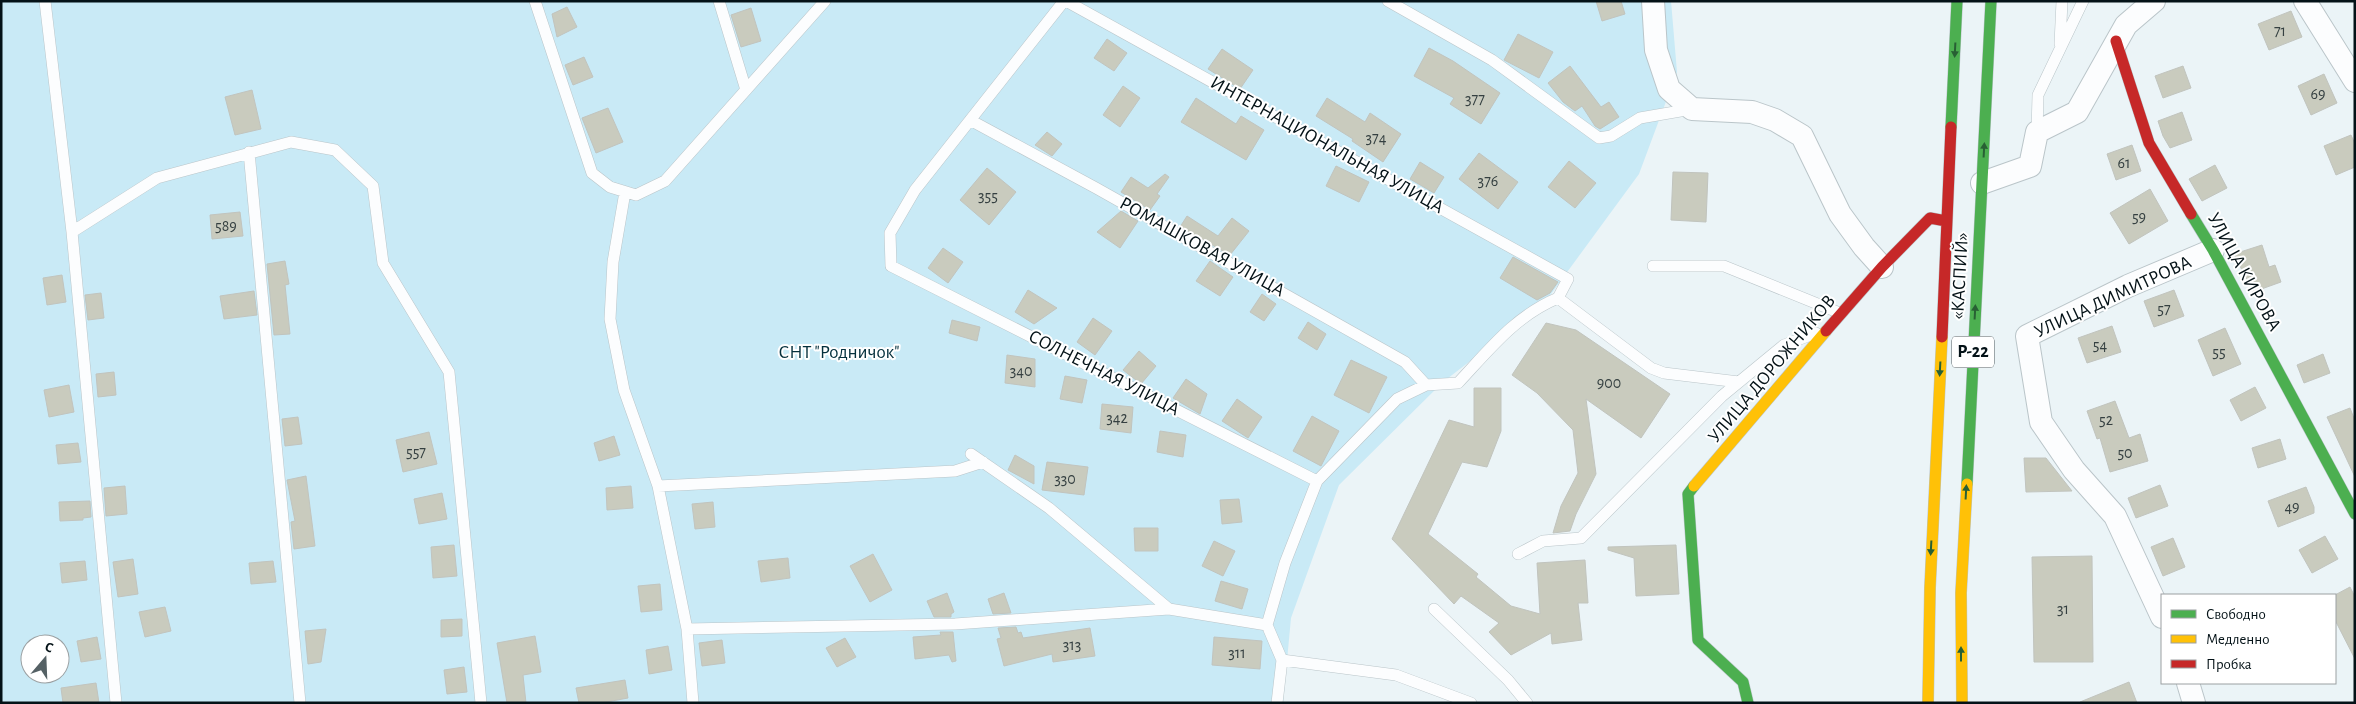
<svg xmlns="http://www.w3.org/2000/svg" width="2356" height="704" font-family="'Alegreya Sans',sans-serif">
  <rect width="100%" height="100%" fill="#ebf4f7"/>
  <path fill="#c9eaf6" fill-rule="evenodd" d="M1,1H1671L1677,72L1639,174L1543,305L1443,382L1339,485L1291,618L1283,703H1ZM30,644H60V674H30Z"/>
  <path fill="#c9cbbe" stroke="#c1c4be" d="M1596,1H1621L1625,14L1602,21Z
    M567,7L577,27L557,37L552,14Z
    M751,8L761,41L741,47L731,15Z
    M2291,11L2302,37L2269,50L2258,24Z
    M1518,34L1553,52L1539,78L1504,60Z
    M1107,39L1127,53L1114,71L1094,58Z
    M1429,48L1453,61L1500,93L1481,124L1450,104L1454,98L1414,76Z
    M1222,49L1253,70L1240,89L1208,69Z
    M584,57L593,77L573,85L565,65Z
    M1570,66L1601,107L1609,102L1619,117L1600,129L1595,126L1582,106L1575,111L1563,102L1548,83Z
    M2183,66L2191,88L2163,98L2155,76Z
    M2324,74L2337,103L2311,115L2298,86Z
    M1123,86L1140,98L1120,127L1103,115Z
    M252,90L261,129L235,135L225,97Z
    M1196,98L1236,124L1241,116L1264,130L1246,160L1181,122Z
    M1327,98L1365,122L1370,113L1401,134L1383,162L1352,141L1353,139L1316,116Z
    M608,108L623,142L596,153L582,118Z
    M2182,112L2192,140L2170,148L2163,136L2158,121Z
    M1047,132L1062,144L1052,156L1035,145Z
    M2351,135L2355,144V167L2336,175L2324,146Z
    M2132,145L2141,171L2116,180L2107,154Z
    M1479,153L1518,182L1498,209L1459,179Z
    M1569,161L1596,183L1575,208L1548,187Z
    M1420,162L1444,177L1434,193L1410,179Z
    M2215,165L2227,188L2202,201L2189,179Z
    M1336,166L1369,182L1359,202L1326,186Z
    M987,168L1016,192L989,225L960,200Z
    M1673,172L1708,173L1706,222L1671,220Z
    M1165,174L1169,177L1157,194L1160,196L1150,210L1121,192L1131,177L1148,188Z
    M2150,189L2168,221L2129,244L2110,213Z
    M1121,211L1138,221L1120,248L1097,232Z
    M240,212L243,236L212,239L210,215Z
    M1187,216L1218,236L1232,218L1249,231L1230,255L1180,227Z
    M2262,245L2269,267L2275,265L2281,282L2253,292L2234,254Z
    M943,248L963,262L948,283L928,268Z
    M1513,257L1558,282L1550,293L1537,300L1500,278Z
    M285,261L289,284L285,285L290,334L274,335L267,264Z
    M1210,261L1233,277L1220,296L1196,281Z
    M62,275L66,302L47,305L43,278Z
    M1028,290L1057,308L1034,324L1015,312Z
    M2174,290L2184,316L2154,327L2144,301Z
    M254,291L257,315L224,319L220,296Z
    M101,293L104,318L88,320L85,295Z
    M1262,294L1276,304L1264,321L1250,312Z
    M1093,318L1112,331L1095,355L1077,342Z
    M952,320L980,327L977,341L949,333Z
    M1308,322L1326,334L1317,350L1298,338Z
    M1546,323L1576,330L1670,394L1641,438L1586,399L1596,474L1576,514L1570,531L1553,533L1561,506L1578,473L1573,430L1537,393L1512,375Z
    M2112,326L2121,352L2087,363L2078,338Z
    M2225,328L2241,364L2213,376L2198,340Z
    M1139,351L1156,366L1141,384L1123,370Z
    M2323,354L2330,373L2304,383L2297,365Z
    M1007,355L1035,359V387L1005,383Z
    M1351,360L1387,377L1369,413L1334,395Z
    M114,372L116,395L98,397L96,374Z
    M1065,376L1087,380L1082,403L1060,399Z
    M1186,379L1207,394L1200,414L1173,398Z
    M69,385L74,412L49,417L44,390Z
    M2255,387L2266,408L2241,421L2230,400Z
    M1474,388H1501V431L1487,467L1462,462L1428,534L1478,574L1476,577L1511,606L1540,614L1537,563L1585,560L1588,603H1578L1582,640L1552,644L1551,633L1511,655L1489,632L1499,623L1461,596L1454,604L1392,539L1449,420L1474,427Z
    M1237,399L1262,417L1248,438L1222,421Z
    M2115,401L2129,438L2140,434L2148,461L2110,472L2100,438L2097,439L2087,411Z
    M1102,404L1133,407L1131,433L1100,429Z
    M2350,408L2355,421V477L2327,417Z
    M1312,416L1339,431L1321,466L1293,451Z
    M298,417L302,444L285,446L282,419Z
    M1160,431L1186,435L1183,457L1157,452Z
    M429,432L437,464L403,472L396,440Z
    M614,436L620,455L599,461L594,443Z
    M2280,439L2286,459L2258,468L2252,448Z
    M78,443L81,462L58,464L56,445Z
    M1015,455L1034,466V484L1008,470Z
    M2024,458H2046L2072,491L2026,492Z
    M1047,462L1088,467L1084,495L1042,490Z
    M306,476L315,546L294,549L291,522L295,521L287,480Z
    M2160,485L2168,506L2136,518L2128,498Z
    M125,486L127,514L106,516L104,488Z
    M631,486L633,508L607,510L606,488Z
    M2306,487L2314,507V513L2278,527L2268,501Z
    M442,493L447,519L419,524L414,499Z
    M1239,499L1242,522L1222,524L1220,500Z
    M90,501L91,517L83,518V520L60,521L59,502Z
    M713,502L715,527L695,529L692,504Z
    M1134,528H1158V551H1135Z
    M2325,536L2338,559L2312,573L2299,550Z
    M2173,538L2185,567L2163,576L2151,547Z
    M1214,541L1235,551L1223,576L1202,566Z
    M454,545L457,576L433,578L431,547Z
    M1676,545L1679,594L1636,596L1634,558L1608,550V547Z
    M873,554L892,590L870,602L850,566Z
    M2092,556L2093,662H2034L2032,557Z
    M788,558L790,578L761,582L758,561Z
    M133,559L138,594L118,597L113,562Z
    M85,561L87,580L62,583L60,563Z
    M273,561L276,582L251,584L249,563Z
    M1221,581L1248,589L1242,609L1215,601Z
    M660,584L662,610L641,612L638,586Z
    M2350,587L2355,597V659L2335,620V595Z
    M947,593L954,612L951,614V617H934L927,601Z
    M1004,593L1011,613L993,614L988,599Z
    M165,607L171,631L145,637L139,612Z
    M462,619V636L441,637V620Z
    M1016,627L1018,633L1021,632L1023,638L1090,628L1095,656L1053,662L1052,654L1004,666L997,639L1001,638L998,628Z
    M326,629L321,662L308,664L305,631Z
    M940,632H953L956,661L952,662L949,655L915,659L913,637L941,635Z
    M535,636L541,672L523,675L526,703H507L497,643Z
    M97,637L101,659L81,662L77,641Z
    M1214,637L1262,641L1260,669L1212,665Z
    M845,638L856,657L837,667L826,648Z
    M722,640L725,663L702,666L699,643Z
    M668,646L672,670L649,674L646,650Z
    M464,667L467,692L447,694L444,670Z
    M625,680L628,698L601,703H579L576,688Z
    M2129,682L2137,703H2080V702Z
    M96,683L99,703H63L61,688Z"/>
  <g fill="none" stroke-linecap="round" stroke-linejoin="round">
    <defs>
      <path id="lane" d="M45,1L72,232L116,703
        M535,1L592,173L610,187L636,195L665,181L825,1
        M719,1L746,90
        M1064,1L915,190L890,233L891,266L1317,481
        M1066,1L1568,279L1558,298
        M1388,1L1492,60L1599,138L1611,136L1640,118L1692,109
        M2060,44L2062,1
        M970,120L1096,188L1405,362L1426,385
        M2037,132L2038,95L2083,1
        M249,152L300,703
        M625,192L613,262L610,319L624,390L658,486L687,629L693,703
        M72,232L157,178L291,142L335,150L373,186L383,263L449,372L481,703
        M1653,266H1724L1840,313
        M1558,298L1651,368L1664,373L1739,382
        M971,454L1049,508L1169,609L1267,625
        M658,486L955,471L983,462
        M1518,554L1543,541L1581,538L1722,396L1784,345L1816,333
        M1434,609L1508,680L1527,703
        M687,629L955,624L1169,609
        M1282,660L1396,675L1471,703
        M1277,703L1282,660L1267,625L1285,563L1317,481L1397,399L1426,385L1458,383C1489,350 1515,316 1558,298"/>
      <path id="street" d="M1653,1L1656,50L1669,89L1692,109L1752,112L1775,120L1802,136L1840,214L1864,247L1882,267
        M2305,1L2355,81
        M1982,183L2030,166L2037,132L2077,112L2126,25L2154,1
        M2162,617L2115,516L2074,470L2041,422L2027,336L2128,286L2213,250
        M2188,683L2194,703"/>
      <path id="fast" d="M1951,127L1957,1
        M2191,214L2213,250L2355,514
        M1967,484L1991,1
        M1694,486L1688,494L1698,640L1743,682L1748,703"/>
      <path id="slow" d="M1694,486L1826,331
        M1928,703L1930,588L1942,337
        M1962,703L1961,593L1967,484"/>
      <path id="jam" d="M2116,41L2149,143L2191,214
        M1826,331L1882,267L1930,218L1946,221
        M1942,337L1951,127"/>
    </defs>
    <use href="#lane" stroke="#bac5c9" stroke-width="12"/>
    <use href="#street" stroke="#bac5c9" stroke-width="24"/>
    <use href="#fast" stroke="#bac5c9" stroke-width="12"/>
    <use href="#slow" stroke="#bac5c9" stroke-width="12"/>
    <use href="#jam" stroke="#bac5c9" stroke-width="12"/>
    <use href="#lane" stroke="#fcfdfe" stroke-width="11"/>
    <use href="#street" stroke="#fcfdfe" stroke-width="22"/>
    <use href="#fast" stroke="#4caf50" stroke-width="11"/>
    <use href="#slow" stroke="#ffc107" stroke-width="11"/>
    <use href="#jam" stroke="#c62828" stroke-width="11"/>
  </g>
  <defs><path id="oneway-solid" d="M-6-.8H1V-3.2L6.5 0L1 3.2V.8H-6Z" transform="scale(1.25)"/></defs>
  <g fill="#286034">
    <use href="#oneway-solid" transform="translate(1955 50) rotate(93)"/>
    <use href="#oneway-solid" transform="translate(1984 150) rotate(-87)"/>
    <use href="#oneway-solid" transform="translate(1975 312) rotate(-87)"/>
    <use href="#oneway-solid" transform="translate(1940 369) rotate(93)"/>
    <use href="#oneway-solid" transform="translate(1966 492) rotate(-87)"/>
    <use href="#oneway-solid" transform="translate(1931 548) rotate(93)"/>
    <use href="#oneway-solid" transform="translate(1961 654) rotate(-90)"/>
  </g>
  <g text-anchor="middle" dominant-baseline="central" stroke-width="4" stroke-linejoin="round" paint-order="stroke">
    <g font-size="16" fill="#354041">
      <text x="2280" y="31">71</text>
      <text x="2318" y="94">69</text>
      <text x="1475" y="99">377</text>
      <text x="1376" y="138">374</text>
      <text x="2124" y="163">61</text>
      <text x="1488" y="181">376</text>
      <text x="988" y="196">355</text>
      <text x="2139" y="217">59</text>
      <text x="226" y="226">589</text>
      <text x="2164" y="309">57</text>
      <text x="2100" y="345">54</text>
      <text x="2219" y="352">55</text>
      <text x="1021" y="371">340</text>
      <text x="1609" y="383">900</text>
      <text x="1117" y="418">342</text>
      <text x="2106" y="420">52</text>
      <text x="416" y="452">557</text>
      <text x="2125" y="453">50</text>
      <text x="1065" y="479">330</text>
      <text x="2292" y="507">49</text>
      <text x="2063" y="609">31</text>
      <text x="1072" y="645">313</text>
      <text x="1237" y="653">311</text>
    </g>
    <rect fill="#fff" stroke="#4f595d" stroke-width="1" x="1952" y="336.5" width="42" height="31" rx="4"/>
    <g font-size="18" font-weight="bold" fill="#041217">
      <text x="1973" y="352">Р-22</text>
    </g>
    <g font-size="19" fill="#041217" stroke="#fff">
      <text transform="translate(1327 145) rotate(29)">ИНТЕРНАЦИОНАЛЬНАЯ УЛИЦА</text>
      <text transform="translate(1202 247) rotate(29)">РОМАШКОВАЯ УЛИЦА</text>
      <text transform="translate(2244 272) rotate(61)">УЛИЦА КИРОВА</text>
      <text transform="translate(1960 276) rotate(-87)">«КАСПИЙ»</text>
      <text transform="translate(2113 297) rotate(-25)">УЛИЦА ДИМИТРОВА</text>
      <text transform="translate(1772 369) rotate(-50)">УЛИЦА ДОРОЖНИКОВ</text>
      <text transform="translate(1104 373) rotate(27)">СОЛНЕЧНАЯ УЛИЦА</text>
    </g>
    <g font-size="19" fill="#04303d" stroke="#fff">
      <text x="839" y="352">СНТ "Родничок"</text>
    </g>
  </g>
  <rect width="2356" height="704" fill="none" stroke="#041217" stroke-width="5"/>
  <rect x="2161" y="594" width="175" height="90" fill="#ffffff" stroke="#9ba0a2"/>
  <rect x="2171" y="610" width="25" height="8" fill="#4caf50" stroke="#9ba0a2"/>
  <text x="2206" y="619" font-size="15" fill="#041217">Свободно</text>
  <rect x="2171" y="635" width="25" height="8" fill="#ffc107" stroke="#9ba0a2"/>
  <text x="2206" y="644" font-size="15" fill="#041217">Медленно</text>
  <rect x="2171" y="660" width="25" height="8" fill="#c62828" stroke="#9ba0a2"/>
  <text x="2206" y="669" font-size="15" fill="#041217">Пробка</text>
  <g transform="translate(45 659) rotate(19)"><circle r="24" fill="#ffffff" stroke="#9ba0a2"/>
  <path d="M0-4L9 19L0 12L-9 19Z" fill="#556165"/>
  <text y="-8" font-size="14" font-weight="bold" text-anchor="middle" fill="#041217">С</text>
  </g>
</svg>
